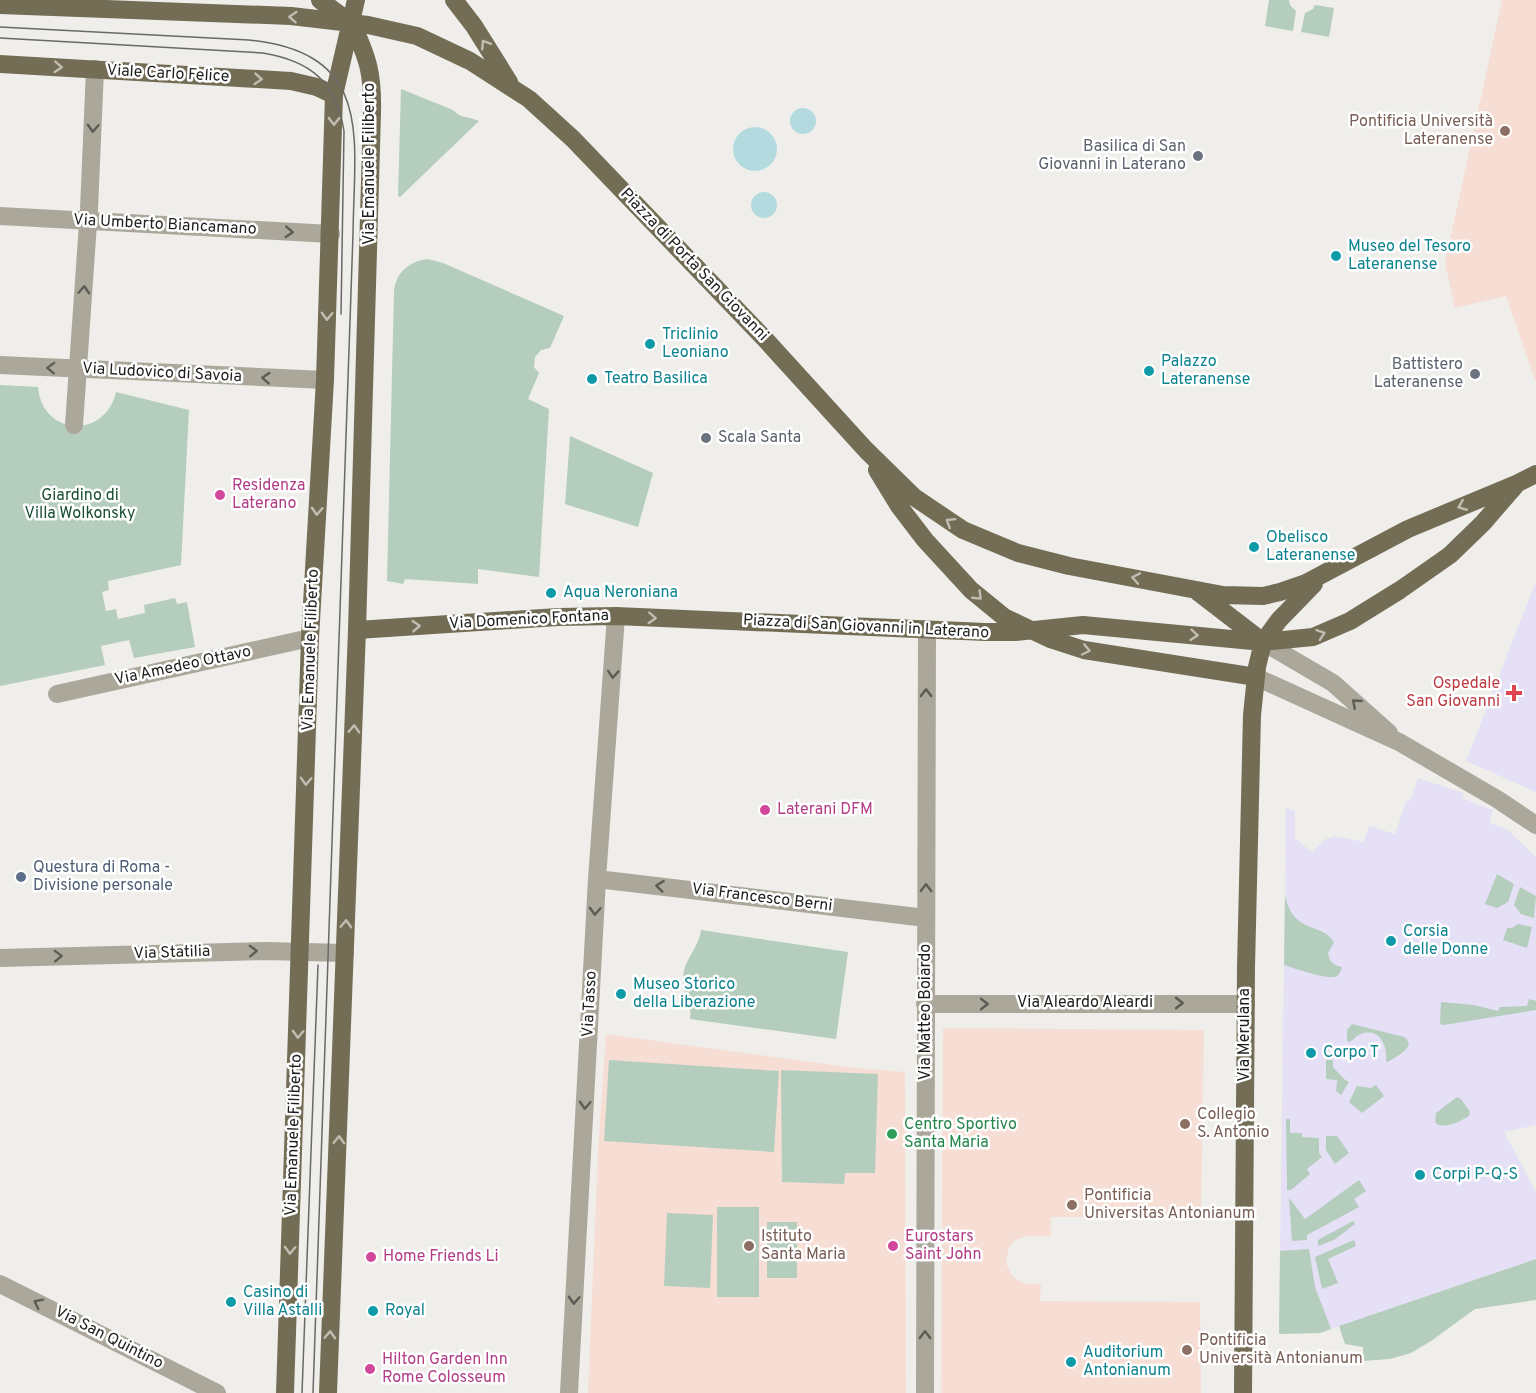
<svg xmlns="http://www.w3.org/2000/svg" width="1536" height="1393" font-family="Overpass,sans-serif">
  <rect width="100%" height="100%" fill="#efeeea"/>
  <path fill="#f6ded4" d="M1502,0H1536V383L1506,296L1455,308L1445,263Z
    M943,1028L1204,1030L1201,1217H1051V1236H1027L1015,1240L1009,1247L1006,1263L1011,1274L1017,1280L1027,1284H1041L1040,1301L1200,1302L1201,1393H941Z
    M606,1034L847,1067L905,1072L906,1393H588L598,1150Z"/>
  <path fill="#e5e0f6" d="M1536,581V792L1466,761Z
    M1418,778L1464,793L1462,798L1493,810L1489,823L1507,829L1536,857V1125L1504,1132L1536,1192V1259L1320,1333L1279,1334L1286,808L1295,811V838L1312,852L1326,839L1335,836L1364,842L1369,826L1395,834L1406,801H1410Z"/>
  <path fill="#b5cdbd" d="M1269,0H1289L1290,5L1296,11L1293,31L1265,26Z
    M1315,5L1334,8L1329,37L1301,32L1305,13L1313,9Z
    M401,89L453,110C459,118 471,117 479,121L400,197L398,196Z
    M428,259L443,263L564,316L550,348L541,350L535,357L534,367L539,373L528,399L549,409L539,577L478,569V584L405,579L403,584L387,581L394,291C396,272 410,261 428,259Z
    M0,385L38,387C42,436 105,440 116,392L189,410L181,565L108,581L109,590L102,592L106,611L116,609L118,619L145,613L144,605L175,598L177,604L187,602L195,647L134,658L129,640L101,646L105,665L0,686Z
    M570,436L653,473L638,527L565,504Z
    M1497,874L1514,884L1508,902L1497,908L1485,904Z
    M1520,887L1536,896L1534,918L1521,914L1514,905Z
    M1285,895C1287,903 1289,911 1295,917C1306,930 1325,927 1334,942L1328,953C1330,963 1333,965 1342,967C1341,970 1340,974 1337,976C1329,981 1294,968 1284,965Z
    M1518,924L1532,927L1527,948L1503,940L1507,928H1512Z
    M701,930L848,952L836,1039L690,1019C693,1005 682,993 683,978C684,959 699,948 701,930Z
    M1529,999L1536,1001V1010L1444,1025L1440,1024L1441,1002L1474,1005L1498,1011L1500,1007L1527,1006Z
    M1352,1024L1404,1037C1418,1046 1397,1056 1388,1062L1386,1061C1388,1044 1377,1024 1357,1036C1354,1038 1352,1041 1349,1042L1347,1041V1030Z
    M609,1060L779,1071L774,1152L604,1141Z
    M1326,1060H1333V1067L1344,1079L1349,1082L1341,1095L1336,1091L1337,1080L1326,1079Z
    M781,1070L878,1074L875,1173H845L844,1184L782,1182Z
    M1376,1085L1384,1096L1362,1113L1349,1102L1357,1086L1371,1088Z
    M1457,1097L1461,1099L1470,1112L1469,1116C1459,1122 1450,1127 1438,1125L1435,1122L1436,1113Z
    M1286,1119H1290V1133H1302V1137L1319,1138V1153L1322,1157L1307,1169L1310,1174L1291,1190H1287Z
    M1326,1136H1337L1349,1153L1335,1164L1326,1150Z
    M1359,1180L1366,1191L1354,1199L1359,1207L1307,1235V1240L1292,1241L1289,1198L1305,1219Z
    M717,1207H759V1297H717Z
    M667,1213L713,1215L710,1288L664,1286Z
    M1353,1221L1355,1224L1334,1240L1318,1246V1240Z
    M767,1222H797V1278H767Z
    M1354,1240L1356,1246L1328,1259L1338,1283L1322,1289L1315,1257Z
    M1309,1249L1315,1287L1331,1329L1320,1333L1279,1334L1280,1251Z
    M1536,1259V1300L1475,1309L1431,1341L1411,1353L1390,1359L1363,1361V1347L1345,1344L1339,1326Z"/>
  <path fill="#b3dbdf" d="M790 121a13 13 0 1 1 26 0a13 13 0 1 1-26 0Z
    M733 149a22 22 0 1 1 44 0a22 22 0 1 1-44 0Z
    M751 205a13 13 0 1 1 26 0a13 13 0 1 1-26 0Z"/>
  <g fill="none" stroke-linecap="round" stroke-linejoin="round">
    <path stroke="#aba79a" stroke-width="18" d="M0,216L331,234
      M0,365L325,380
      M74,425L89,209L95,69
      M1263,642L1333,683L1389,733
      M1256,677L1399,742L1497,799L1536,825
      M57,694L310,638
      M597,879L926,918
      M0,958L266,951L345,953
      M925,1004H1246
      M0,1284L217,1393
      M569,1393L597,879L616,616
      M925,1393L927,631"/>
    <path stroke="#736d55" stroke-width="18" d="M320,0L348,21
      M454,0L474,26L509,82
      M0,5L291,16L368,25L417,36L470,61L529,99L573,139L764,338L866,450L914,497L963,530L1018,553L1069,566L1223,595L1263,596L1280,592L1306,583L1408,529L1516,484L1536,474
      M0,64L291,81L317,87L334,95
      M877,470L899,506L925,540L971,590L1004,617L1050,639L1084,650L1256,677
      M1198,592L1263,642
      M357,630L558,617L616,616L985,632H1015L1083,625L1263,642L1313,637L1350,621L1400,590L1450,555L1483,523L1515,486
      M285,1393L310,638L325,380L334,95L356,0
      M328,1393L357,630L372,113C373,73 368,59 352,23
      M1243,1393L1246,967L1252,715L1257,667L1263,642L1279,620L1314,584"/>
    <path stroke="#696967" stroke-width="1.5" d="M0,27L249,40C375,53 354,138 353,234L313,1393
      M0,38L263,53C311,61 336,82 344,131L341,314
      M302,1393L318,965"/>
  </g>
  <defs><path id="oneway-chevron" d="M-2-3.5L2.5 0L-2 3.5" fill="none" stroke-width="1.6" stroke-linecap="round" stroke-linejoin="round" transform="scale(1.5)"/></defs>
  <g stroke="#c0bdb2">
    <use href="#oneway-chevron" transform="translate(293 17) rotate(-176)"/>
    <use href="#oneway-chevron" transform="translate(485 44) rotate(-122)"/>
    <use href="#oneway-chevron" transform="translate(58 67) rotate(3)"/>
    <use href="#oneway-chevron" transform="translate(258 79) rotate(4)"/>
    <use href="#oneway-chevron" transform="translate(334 121) rotate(91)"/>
    <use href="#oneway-chevron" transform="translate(327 316) rotate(92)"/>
    <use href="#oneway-chevron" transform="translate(1462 506) rotate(158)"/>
    <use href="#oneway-chevron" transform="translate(317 511) rotate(93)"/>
    <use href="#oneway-chevron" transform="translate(950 522) rotate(-148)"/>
    <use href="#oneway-chevron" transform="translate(1136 578) rotate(-169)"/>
    <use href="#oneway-chevron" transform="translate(978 596) rotate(44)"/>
    <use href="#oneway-chevron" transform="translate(652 618) rotate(3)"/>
    <use href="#oneway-chevron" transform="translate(416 626) rotate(-4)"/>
    <use href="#oneway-chevron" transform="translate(1321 634) rotate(-19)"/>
    <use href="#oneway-chevron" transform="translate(1194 635) rotate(5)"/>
    <use href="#oneway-chevron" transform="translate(1086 650) rotate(12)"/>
    <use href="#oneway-chevron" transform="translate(354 729) rotate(-88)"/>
    <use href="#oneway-chevron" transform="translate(306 781) rotate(92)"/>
    <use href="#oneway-chevron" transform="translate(346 924) rotate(-88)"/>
    <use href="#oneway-chevron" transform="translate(298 1034) rotate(92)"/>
    <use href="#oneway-chevron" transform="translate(339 1140) rotate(-88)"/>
    <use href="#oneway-chevron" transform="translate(290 1250) rotate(92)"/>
    <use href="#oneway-chevron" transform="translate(330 1335) rotate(-87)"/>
  </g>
  <g stroke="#5d5b55">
    <use href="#oneway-chevron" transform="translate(93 128) rotate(93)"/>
    <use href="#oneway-chevron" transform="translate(289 232) rotate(3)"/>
    <use href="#oneway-chevron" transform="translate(84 290) rotate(-87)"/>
    <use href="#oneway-chevron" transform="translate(51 368) rotate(-178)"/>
    <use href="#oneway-chevron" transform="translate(266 378) rotate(-177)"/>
    <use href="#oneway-chevron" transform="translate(613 674) rotate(94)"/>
    <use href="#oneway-chevron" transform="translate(926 693) rotate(-90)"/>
    <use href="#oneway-chevron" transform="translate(1356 703) rotate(-139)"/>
    <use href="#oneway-chevron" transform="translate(660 886) rotate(-173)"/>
    <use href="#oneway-chevron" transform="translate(926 888) rotate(-90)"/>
    <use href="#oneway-chevron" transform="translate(595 911) rotate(93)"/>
    <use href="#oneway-chevron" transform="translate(253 951) rotate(-2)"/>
    <use href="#oneway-chevron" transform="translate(58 956) rotate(-2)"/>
    <use href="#oneway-chevron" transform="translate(1179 1003)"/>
    <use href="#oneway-chevron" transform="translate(984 1004)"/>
    <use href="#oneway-chevron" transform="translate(585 1105) rotate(93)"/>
    <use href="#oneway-chevron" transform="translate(574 1300) rotate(93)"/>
    <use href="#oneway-chevron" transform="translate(38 1303) rotate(-153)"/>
    <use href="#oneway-chevron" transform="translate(925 1335) rotate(-90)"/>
  </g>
  <g fill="#8d6e63" stroke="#fff" stroke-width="2">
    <circle cx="1505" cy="131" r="6"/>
    <circle cx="1185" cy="1124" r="6"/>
    <circle cx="1072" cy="1205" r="6"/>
    <circle cx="749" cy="1246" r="6"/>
    <circle cx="1187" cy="1350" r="6"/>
  </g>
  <g fill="#6b7280" stroke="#fff" stroke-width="2">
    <circle cx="1198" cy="156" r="6"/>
    <circle cx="1475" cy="374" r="6"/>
    <circle cx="706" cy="438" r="6"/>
  </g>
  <g fill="#0f9aa8" stroke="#fff" stroke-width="2">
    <circle cx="1336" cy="256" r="6"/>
    <circle cx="650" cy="344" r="6"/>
    <circle cx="1149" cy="371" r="6"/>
    <circle cx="592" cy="379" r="6"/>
    <circle cx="1254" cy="547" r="6"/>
    <circle cx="551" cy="593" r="6"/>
    <circle cx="1391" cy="941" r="6"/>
    <circle cx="621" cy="994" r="6"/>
    <circle cx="1311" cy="1053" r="6"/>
    <circle cx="1420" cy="1175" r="6"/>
    <circle cx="231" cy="1302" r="6"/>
    <circle cx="373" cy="1311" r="6"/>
    <circle cx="1071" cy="1362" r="6"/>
  </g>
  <g fill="#d1479c" stroke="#fff" stroke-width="2">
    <circle cx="220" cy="495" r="6"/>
    <circle cx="765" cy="810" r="6"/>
    <circle cx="893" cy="1246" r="6"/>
    <circle cx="371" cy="1257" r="6"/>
    <circle cx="370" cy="1369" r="6"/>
  </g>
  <path fill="#e0444e" stroke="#fff" stroke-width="2" d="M1511 684h6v6h6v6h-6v6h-6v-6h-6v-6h6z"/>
  <circle fill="#5c6f8a" stroke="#fff" stroke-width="2" cx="21" cy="877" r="6"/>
  <circle fill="#2e9e5b" stroke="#fff" stroke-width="2" cx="892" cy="1134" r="6"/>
  <g text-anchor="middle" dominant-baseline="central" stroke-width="5" stroke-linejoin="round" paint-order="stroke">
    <g font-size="16" fill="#1d1d1c" stroke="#fff">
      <text transform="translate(168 74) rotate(3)">Viale Carlo Felice</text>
      <text transform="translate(370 164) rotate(-90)">Via Emanuele Filiberto</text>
      <text transform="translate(165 225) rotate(3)">Via Umberto Biancamano</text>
      <text transform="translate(694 265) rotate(46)">Piazza di Porta San Giovanni</text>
      <text transform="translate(162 373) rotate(3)">Via Ludovico di Savoia</text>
      <text transform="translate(529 620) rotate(-3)">Via Domenico Fontana</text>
      <text transform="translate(866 627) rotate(3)">Piazza di San Giovanni in Laterano</text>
      <text transform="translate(311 650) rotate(-88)">Via Emanuele Filiberto</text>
      <text transform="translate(183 666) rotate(-12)">Via Amedeo Ottavo</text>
      <text transform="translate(762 898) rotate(7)">Via Francesco Berni</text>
      <text transform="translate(172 953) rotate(-2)">Via Statilia</text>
      <text x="1085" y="1003">Via Aleardo Aleardi</text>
      <text transform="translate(590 1004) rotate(-87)">Via Tasso</text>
      <text transform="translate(926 1012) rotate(-90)">Via Matteo Boiardo</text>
      <text transform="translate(1245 1035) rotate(-90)">Via Merulana</text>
      <text transform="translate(294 1135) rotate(-88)">Via Emanuele Filiberto</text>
      <text transform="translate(109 1338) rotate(27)">Via San Quintino</text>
    </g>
    <g font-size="16" fill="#785e54" stroke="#fff" text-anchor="start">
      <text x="1493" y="122" text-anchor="end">Pontificia Università<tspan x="1493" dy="18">Lateranense</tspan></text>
      <text x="1197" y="1115">Collegio<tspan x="1197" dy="18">S. Antonio</tspan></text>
      <text x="1084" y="1196">Pontificia<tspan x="1084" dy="18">Universitas Antonianum</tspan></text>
      <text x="761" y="1237">Istituto<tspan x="761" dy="18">Santa Maria</tspan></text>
      <text x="1199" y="1341">Pontificia<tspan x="1199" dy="18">Università Antonianum</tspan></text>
    </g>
    <g font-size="16" fill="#5b616d" stroke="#fff" text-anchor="end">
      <text x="1186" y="147">Basilica di San<tspan x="1186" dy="18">Giovanni in Laterano</tspan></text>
      <text x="1463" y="365">Battistero<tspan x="1463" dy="18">Lateranense</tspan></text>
      <text x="718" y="438" text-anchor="start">Scala Santa</text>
    </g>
    <g font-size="16" fill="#0d838f" stroke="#fff" text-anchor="start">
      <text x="1348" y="247">Museo del Tesoro<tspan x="1348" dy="18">Lateranense</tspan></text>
      <text x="662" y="335">Triclinio<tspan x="662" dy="18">Leoniano</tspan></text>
      <text x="1161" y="362">Palazzo<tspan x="1161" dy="18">Lateranense</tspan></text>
      <text x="604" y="379">Teatro Basilica</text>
      <text x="1266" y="538">Obelisco<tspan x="1266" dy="18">Lateranense</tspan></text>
      <text x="563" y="593">Aqua Neroniana</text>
      <text x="1403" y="932">Corsia<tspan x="1403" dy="18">delle Donne</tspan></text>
      <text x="633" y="985">Museo Storico<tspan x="633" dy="18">della Liberazione</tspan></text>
      <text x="1323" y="1053">Corpo T</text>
      <text x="1432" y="1175">Corpi P-Q-S</text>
      <text x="243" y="1293">Casino di<tspan x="243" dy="18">Villa Astalli</tspan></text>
      <text x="385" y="1311">Royal</text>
      <text x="1083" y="1353">Auditorium<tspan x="1083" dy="18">Antonianum</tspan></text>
    </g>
    <g font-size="16" fill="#b23c85" stroke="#fff" text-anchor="start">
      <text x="232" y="486">Residenza<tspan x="232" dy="18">Laterano</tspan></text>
      <text x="777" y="810">Laterani DFM</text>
      <text x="905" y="1237">Eurostars<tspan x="905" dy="18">Saint John</tspan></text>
      <text x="383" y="1257">Home Friends Li</text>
      <text x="382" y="1360">Hilton Garden Inn<tspan x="382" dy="18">Rome Colosseum</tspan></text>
    </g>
    <g font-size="16" fill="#194e33" stroke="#fff">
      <text x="80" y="496">Giardino di<tspan x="80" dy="18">Villa Wolkonsky</tspan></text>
    </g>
    <g font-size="16" fill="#be3a42" stroke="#fff" text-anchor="end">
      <text x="1500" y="684">Ospedale<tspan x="1500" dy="18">San Giovanni</tspan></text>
    </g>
    <g font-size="16" fill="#4e5e75" stroke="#fff" text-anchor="start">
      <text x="33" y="868">Questura di Roma -<tspan x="33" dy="18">Divisione personale</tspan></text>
    </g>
    <g font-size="16" fill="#27864d" stroke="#fff" text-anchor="start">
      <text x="904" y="1125">Centro Sportivo<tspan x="904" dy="18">Santa Maria</tspan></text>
    </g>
  </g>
</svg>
